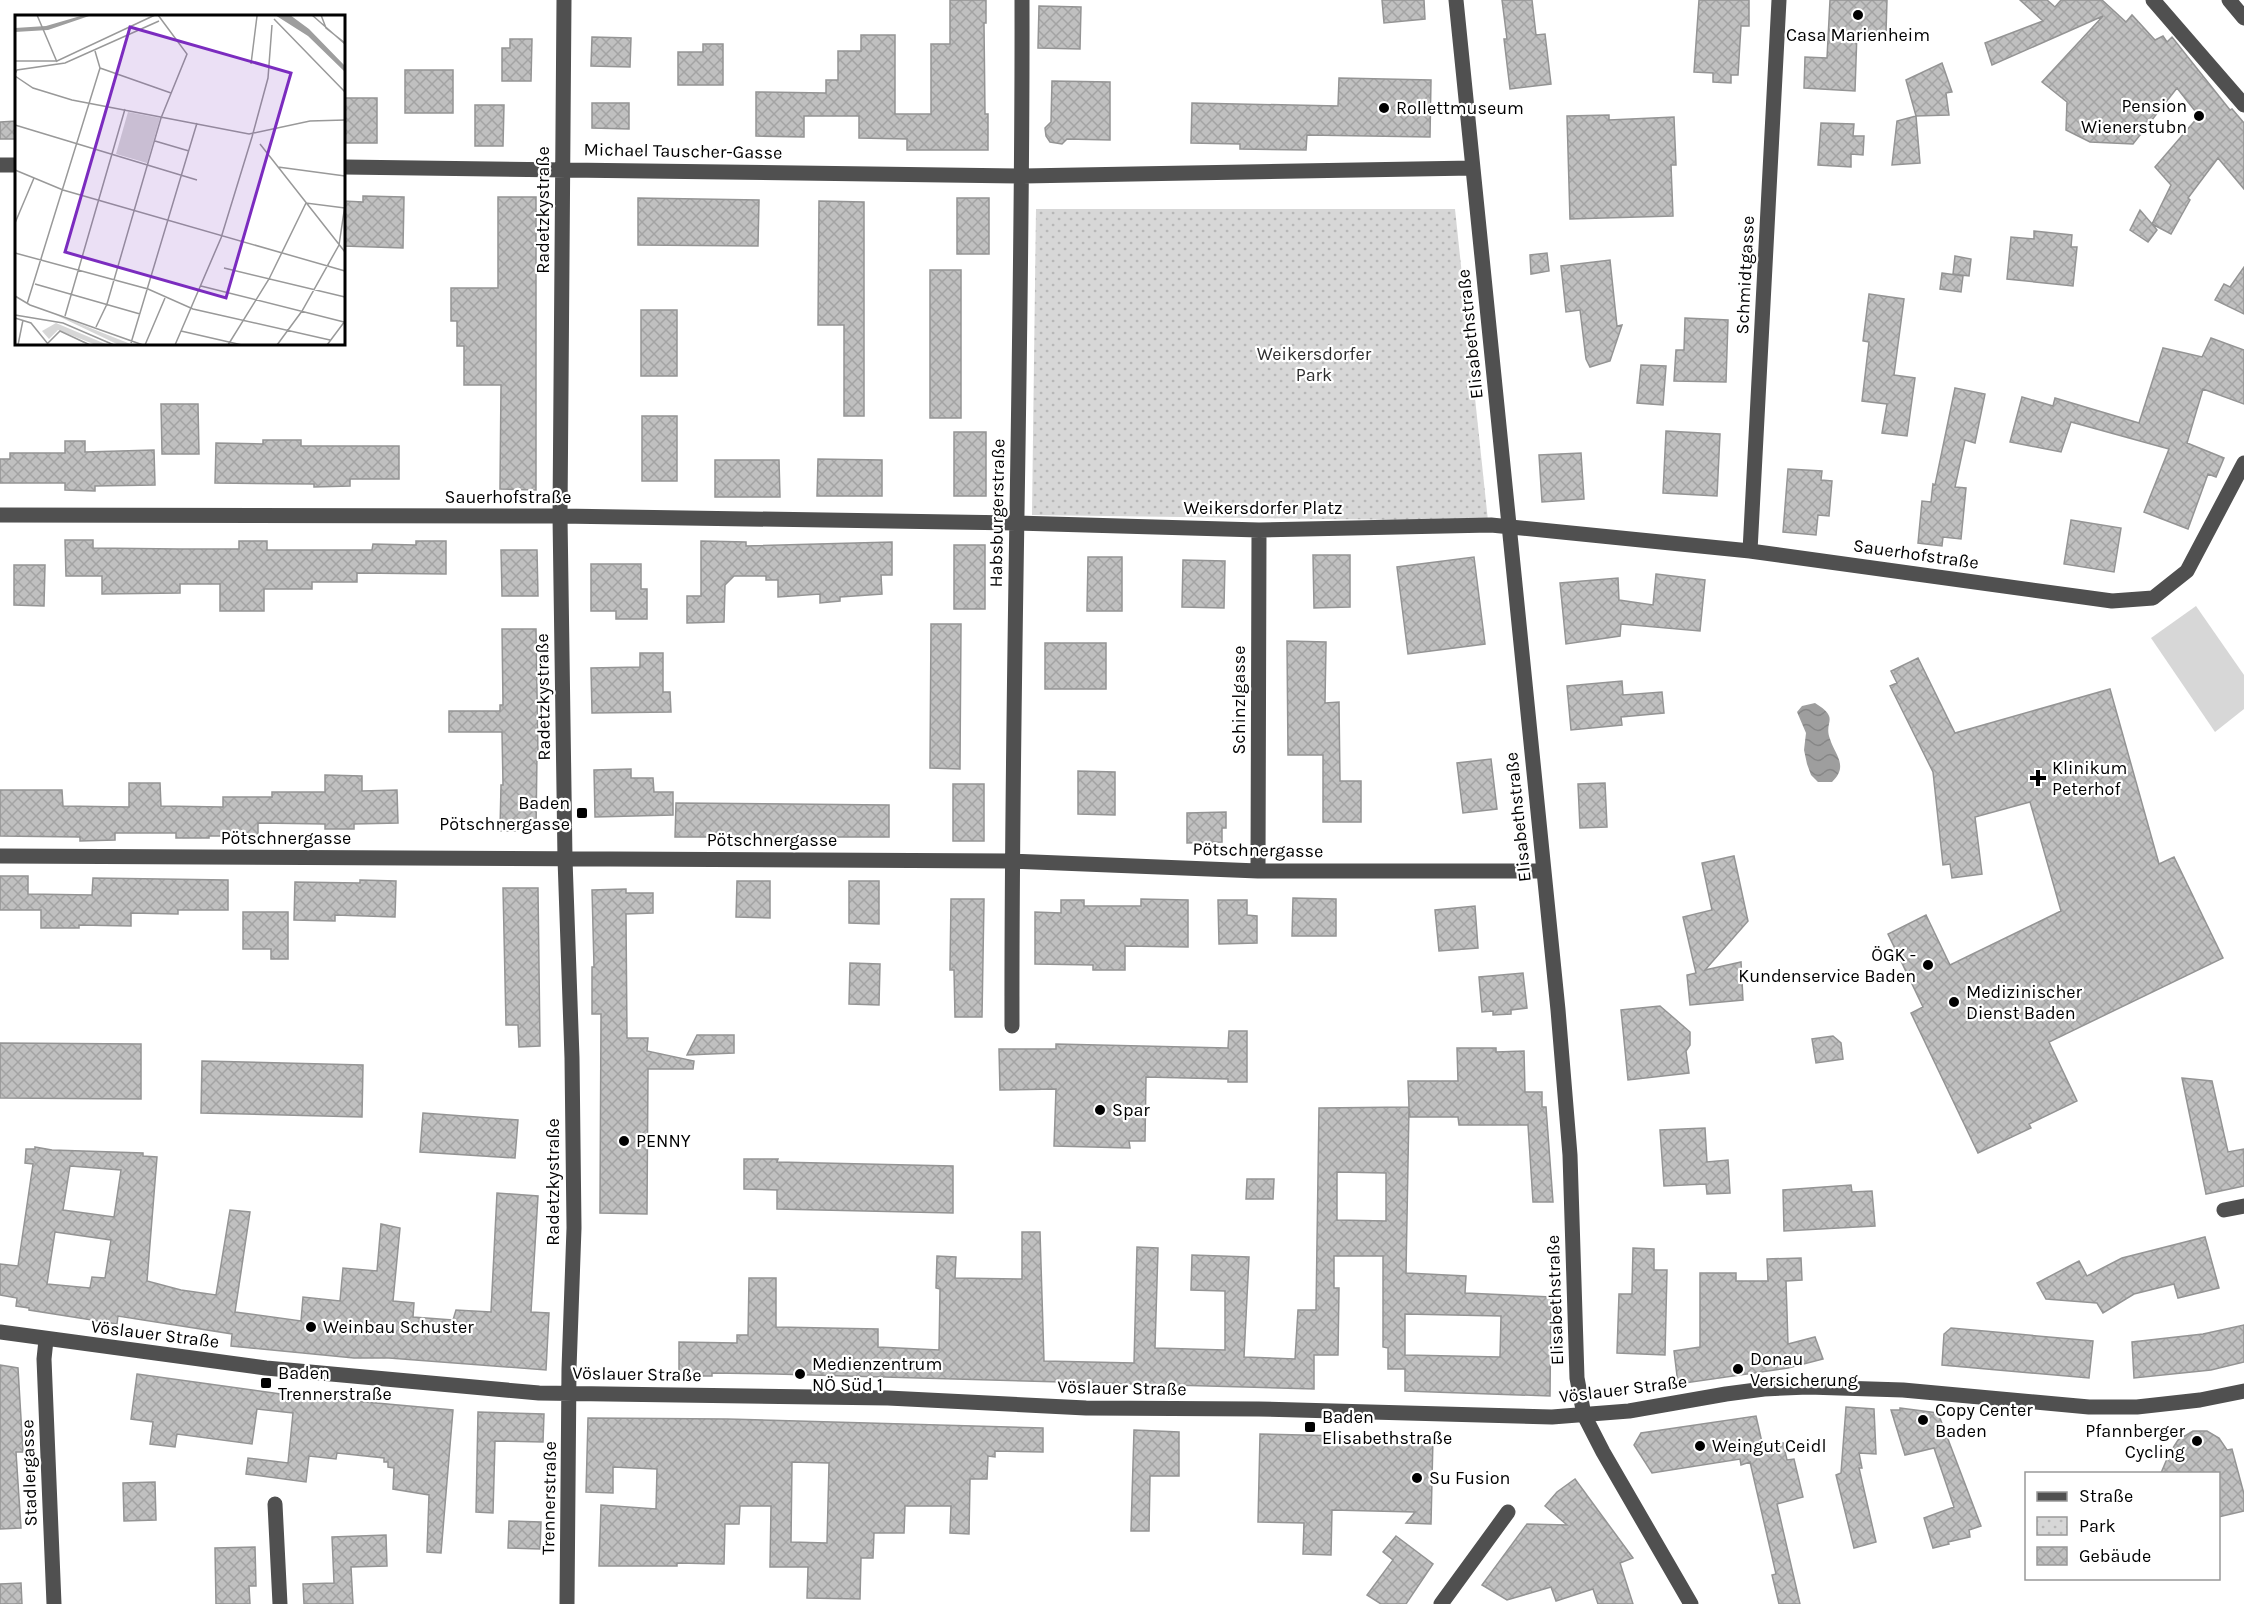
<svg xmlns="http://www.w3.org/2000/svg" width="2244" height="1604" font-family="Karla,sans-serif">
  <defs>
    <pattern id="park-dots" width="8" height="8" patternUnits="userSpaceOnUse" patternTransform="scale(1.5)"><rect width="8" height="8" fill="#d7d7d7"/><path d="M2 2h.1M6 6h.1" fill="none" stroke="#b7b7b7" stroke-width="1.8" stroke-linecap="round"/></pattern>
    <pattern id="water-waves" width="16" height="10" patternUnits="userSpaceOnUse" patternTransform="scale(1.5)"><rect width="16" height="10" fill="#9e9e9e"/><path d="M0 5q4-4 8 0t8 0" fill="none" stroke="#868686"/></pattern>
    <pattern id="building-cross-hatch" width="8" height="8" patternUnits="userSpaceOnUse" patternTransform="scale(1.5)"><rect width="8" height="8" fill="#c0c0c0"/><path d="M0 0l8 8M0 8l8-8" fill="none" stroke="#a3a3a3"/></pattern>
  </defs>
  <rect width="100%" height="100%" fill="#fff"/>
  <path fill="#d7d7d7" d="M2196,606L2244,675V709L2215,732L2151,638Z"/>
  <path fill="url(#park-dots)" d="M1036,209H1455L1488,521L1032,515Z"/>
  <path fill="url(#water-waves)" d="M1815,703C1841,719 1823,721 1830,739C1835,755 1849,766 1832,782H1818L1811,775L1807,764L1804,750L1806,733L1797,712L1802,706Z"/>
  <path fill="url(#building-cross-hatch)" stroke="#949494" stroke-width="1.5" fill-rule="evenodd" d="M950,0H986V23H984L985,114H988V150H907V139L859,138V116H804V137L756,136V92L826,93V80H838V51H861V35H895V114H931V44H950Z
    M1382,0H1424L1425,19L1384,23Z
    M1502,0H1532L1536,35L1545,34L1551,84L1510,89L1504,39H1507Z
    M1699,0H1749V26H1741L1738,75H1731V83L1713,82V73L1694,72Z
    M1830,0H1887L1886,33L1857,32L1855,91L1804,88L1805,57L1827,58Z
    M2020,0H2047L2055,7L2061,0H2102L2126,22L2132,15L2155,40L2163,36L2167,42L2172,37L2230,110L2232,109L2244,123V189L2218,158L2188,198L2190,200L2171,234L2152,224L2157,230L2148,242L2130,230L2140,210L2152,224L2171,185L2155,167L2199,116L2177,88L2133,144L2090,142L2066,130L2067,102L2042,82L2103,16L1992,65L1985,43L2043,21Z
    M1039,6L1081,7L1080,49L1038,48Z
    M592,37L631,38L630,67L591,66Z
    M510,39H532L531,81H502V48H510Z
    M703,44H723V85H678V52H703Z
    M1942,63L1952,92L1946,93L1949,115L1916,116L1906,80Z
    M405,70H453V113H405Z
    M1339,78L1431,80L1430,137L1307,135L1306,150L1240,149V144L1191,143L1192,103L1338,106Z
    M1052,81L1110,82V140L1067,139L1062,144L1050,142L1046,136L1045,128L1051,122Z
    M344,98H377V143H344Z
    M592,103H629V129L592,128Z
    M475,105H504L503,146H475Z
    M1609,115V120L1674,117L1676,165H1671L1673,216L1570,219L1567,116Z
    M1916,116L1920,163L1892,165L1897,121Z
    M16,121V139H0V122Z
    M1821,123L1854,124L1853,136H1864L1863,155L1851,154V167L1818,165Z
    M363,196L404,197L403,248L344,246V201L363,202Z
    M498,197H536V490L500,489L501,385H464V346H457V321H451V288H498Z
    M638,198L759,200L758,246L638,245Z
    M957,198H989V254H957Z
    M819,201L864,202V416H844V325H818Z
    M2034,231L2072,235L2071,247H2077L2073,286L2007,279L2011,237L2034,239Z
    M1547,253L1549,271L1531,274L1530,255Z
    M1955,256L1971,259L1969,276L1953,274Z
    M1610,260L1617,326L1622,325L1610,361L1590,367L1586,359L1580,310L1566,312L1561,266Z
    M2244,267V314L2215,300L2224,284L2230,287Z
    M930,270H961V418H930Z
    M1942,273L1963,276L1961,292L1940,289Z
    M1869,294L1904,299L1894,375L1915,378L1907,436L1882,433L1887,404L1862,401L1869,342L1863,341Z
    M641,310H677V376H641Z
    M1685,318L1728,320L1726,382L1674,381L1676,350H1684Z
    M2211,338L2244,350V404L2203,389L2187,443L2224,458L2216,477L2208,474L2188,529L2144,512L2169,449L2071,422L2061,452L2010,442L2022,397L2053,406L2055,398L2139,423L2163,348L2202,357Z
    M1641,365L1666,366L1663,405L1637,403Z
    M1955,388L1985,394L1975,443L1965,440L1955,487L1966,488L1961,539L1943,537L1942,546L1918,543L1922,501L1931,502L1933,484L1935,485Z
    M161,404H198L199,454H162Z
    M642,416H677V481H642Z
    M1666,431L1720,434L1717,496L1663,493Z
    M954,432H986V496H954Z
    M263,440H301V446H399V479H350V486L314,487V484L215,483L216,443L263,444Z
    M65,441H85V452L154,450L155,485L95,486V491L65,490V483H0V459H10V453H65Z
    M1581,453L1584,499L1542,502L1539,455Z
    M818,459L882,460V496H817Z
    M715,460H779L780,497H715Z
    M1788,469L1822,471L1821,480L1832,481L1829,516L1818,515L1816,535L1783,532Z
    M2071,520L2121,528L2114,572L2064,564Z
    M65,540H93V548L179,549H239V541H267V550H372L373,544L416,545V541H446V574L357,573V582H312V589H264V611H220V584H180V593L102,594V576H66Z
    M701,541L746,542V546L892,542V575H881L882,594L840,597V601L820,603V594L778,597V580H766V576H734L725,585L724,622L687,623V596H701Z
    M954,545H985V609H954Z
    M501,550H537L538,596H502Z
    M1313,555H1350V607L1314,608Z
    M1088,557H1122V611H1087Z
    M1474,557L1485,644L1408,654L1397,567Z
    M1183,560L1225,561L1224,608L1182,607Z
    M591,564H641V589H647V619H616V611H591Z
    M14,565H45L44,606L14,605Z
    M1656,574L1705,580L1700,631L1621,624L1620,636L1566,644L1560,583L1618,578L1619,600L1653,605Z
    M931,624H961L960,769L930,768Z
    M502,629H536L538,754H537L536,831H500L501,785H503L502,732H449V711H500V705H503Z
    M1287,641L1326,642L1325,703L1339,702L1340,781H1361V822H1323V755H1288Z
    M1045,643H1106V689H1045Z
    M640,653H663V692H670L671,712L592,713L591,668L640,667Z
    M1918,658L1955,733L2110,689L2159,864L2174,857L2223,958L2049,1042L2077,1101L2029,1124L2031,1128L1978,1153L1911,1013L1923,1007L1888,934L1926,915L1950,965L2061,911L2030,802L1975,817L1982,874L1952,878L1950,864L1943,865L1933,772L1890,686L1897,683L1891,671Z
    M1622,681L1623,695L1662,692L1664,713L1621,717L1622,725L1571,730L1567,686Z
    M1491,759L1497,809L1463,813L1457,763Z
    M631,769V778H653L654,792H673V815L595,817L594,770Z
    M1078,771L1115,772V815L1078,814Z
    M325,775L362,776V791L397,790L398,823L354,824V829H325V824L258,823V836H209V838H176V833H115V840L80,841V837L0,836V790H62L63,806L129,807V783H160L161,806L223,807V797H272V792H325Z
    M1605,783L1607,827L1580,828L1578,784Z
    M953,784H984V841H953Z
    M676,803L889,805V837H815V841L766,840V837H675Z
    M1226,812V828H1222V842L1187,843V813Z
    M1734,856L1748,921L1705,970L1741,962L1743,1000L1690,1005L1687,975L1696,973L1683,917L1712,910L1702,863Z
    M0,876H28V894L92,895L93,878L228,880V910H178V914L131,913V926L79,925V928H41V910H0Z
    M360,880L396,881L395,917L335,915V921L294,920L295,882L360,883Z
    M737,881H770V918L736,917Z
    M849,881H879V924L849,923Z
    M503,888H538L540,1046L519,1047L518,1025H506Z
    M626,889V893H653V913L626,914L627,1038H648L647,1051L694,1061L693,1069H648L647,1214L600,1213L601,1014H592V967H594L592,890Z
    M1293,898L1336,899V936H1292Z
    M951,899H984L982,1017H955L954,970H950Z
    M1141,899L1188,900V947L1125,946V970H1093V965L1035,964V912L1061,913V900H1084V906H1141Z
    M1218,900H1247V915L1257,916V943L1219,944Z
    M1475,906L1478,948L1439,951L1435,910Z
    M243,912H288V959H271V949H243Z
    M850,963L880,964L879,1005L849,1004Z
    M1523,973L1527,1008L1511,1010V1014L1493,1015V1011L1482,1012L1479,977Z
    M1660,1006L1690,1032V1045L1686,1051L1689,1073L1628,1080L1621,1010Z
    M1229,1031H1247V1082H1228V1079L1146,1077L1145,1141H1129L1130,1148L1054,1146L1056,1089L1000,1090L999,1049H1056V1044L1228,1048Z
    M697,1035H734V1053L687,1055Z
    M1833,1036L1841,1043L1843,1059L1816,1063L1812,1039Z
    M0,1043L141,1044V1099L0,1098Z
    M1457,1048H1496V1052L1524,1051L1525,1092H1542V1107H1546L1553,1202H1533L1528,1125H1459L1458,1117H1410L1409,1108L1406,1273L1466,1276L1465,1293L1551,1297L1550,1396L1405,1391V1369H1388V1348L1383,1347V1256H1334V1288H1339L1338,1355H1314V1389L775,1374L712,1373V1376H679V1342L737,1343V1335H748L749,1278H776V1327L878,1329V1347L939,1350L940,1289L936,1288L937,1256L956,1257L955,1278L1022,1279V1232H1040L1044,1361L1134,1363L1137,1247L1158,1248L1155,1348L1225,1350V1291L1191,1290L1192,1255L1249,1257L1244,1357L1295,1359L1298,1310H1316L1319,1108L1409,1107L1408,1081H1458ZM1337,1172L1386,1173V1221L1337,1220ZM1405,1314L1501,1316L1500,1357L1405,1355Z
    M202,1061L363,1065L362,1117L201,1113Z
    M2182,1078L2212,1081L2228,1152L2244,1149V1186L2206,1194Z
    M423,1113L518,1120L515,1158L420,1152Z
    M1705,1128L1707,1162L1728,1160L1730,1193L1707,1194L1706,1184L1664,1186L1660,1130Z
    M35,1147L52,1150L143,1153V1156L157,1157L147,1281L181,1290L216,1295L230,1210L250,1212L235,1312L301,1321L303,1297L340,1301L343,1268L377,1271L381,1224L400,1228L393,1301L414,1303L413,1317L453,1320L456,1310L491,1312L497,1193L538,1196L531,1312L549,1313L546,1370L389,1358H354L231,1346L232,1334L118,1316L117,1324L29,1310V1308L16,1306L17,1298L0,1295V1264L18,1266L33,1164L25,1163L26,1149H35ZM70,1166L121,1170L114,1217L63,1210ZM55,1232L111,1240L105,1278L92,1277L90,1288L47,1284Z
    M744,1159H778L777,1162L953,1166V1213L777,1209V1190L744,1189Z
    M1247,1179H1274L1273,1199H1246Z
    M1851,1185L1852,1192L1872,1191L1875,1226L1784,1231L1783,1190Z
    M2205,1237L2219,1288L2178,1298L2174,1284L2134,1294L2103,1313L2097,1303L2046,1299L2037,1283L2079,1261L2087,1276L2122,1258Z
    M1633,1248L1654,1249V1270H1667L1665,1355L1617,1353L1619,1294H1632Z
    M1801,1258L1802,1280L1786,1281L1788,1344L1815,1337L1823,1359L1788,1368L1678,1384L1674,1351L1700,1347V1273H1736V1281H1768L1767,1259Z
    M2244,1325V1362L2211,1370L2134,1378L2132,1342L2203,1334Z
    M1951,1328L2093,1341L2089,1378L1942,1365L1944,1334Z
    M0,1365L18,1368L23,1452H16L21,1528L0,1529Z
    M137,1374L288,1395L453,1410L441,1553L427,1552L429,1495L393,1489L394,1468L388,1467V1462H384V1458L337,1453L336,1459L309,1456L306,1482L246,1474L248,1458L288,1463L293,1413L257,1409L252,1444L177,1434L175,1447L150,1444L153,1422L131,1419Z
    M1846,1407L1874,1409L1876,1454L1859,1453L1862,1468H1859L1876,1542L1854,1548L1836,1475L1841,1473Z
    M1900,1408L1938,1413L1981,1526L1969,1530L1970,1537L1948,1542L1949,1544L1933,1548L1924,1518L1954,1507L1934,1448L1905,1455L1891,1410H1900Z
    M478,1412L544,1414L543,1442L495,1441L493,1513L476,1512Z
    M1756,1416L1763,1447L1783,1443L1787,1460L1794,1459L1803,1497L1777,1504L1800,1604H1779L1772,1575L1776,1574L1750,1462L1741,1465L1740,1459L1652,1473L1634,1445L1641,1433Z
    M588,1418L727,1419L1043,1428V1452L995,1451V1457L988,1456L987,1479H970L969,1534L950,1533L951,1506H905L904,1533H874L873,1558H861L860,1599L807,1598L808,1567H770L771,1506H740L739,1524H725L724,1564L677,1563V1566H599L601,1505L656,1509L657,1469L613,1467V1493L586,1492ZM792,1462L829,1463L827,1543L791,1542Z
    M1134,1430L1179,1432V1476H1150L1149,1531H1131Z
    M2193,1431H2207L2219,1438L2227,1450L2232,1449L2244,1494V1511L2218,1517V1473H2161L2169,1454L2178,1440Z
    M1260,1434L1433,1438L1431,1524L1406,1523L1415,1512L1332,1510L1331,1555L1303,1554L1304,1523L1258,1522Z
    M1575,1479L1633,1558L1620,1563L1633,1604H1598L1593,1589L1556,1601L1551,1587L1507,1600L1482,1585L1527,1524L1567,1525L1545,1506L1557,1492Z
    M155,1482L156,1520L124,1521L123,1483Z
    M509,1521L541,1522L540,1549L508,1548Z
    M386,1535L387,1566L351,1567L353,1604H304L303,1584L334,1583L332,1537Z
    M1396,1536L1433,1564L1406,1604H1381L1367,1595L1393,1560L1383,1552Z
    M255,1547L256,1586H249L250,1604H216L215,1548Z
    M21,1583L22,1604H0V1584Z"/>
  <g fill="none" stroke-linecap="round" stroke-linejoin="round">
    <path stroke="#505050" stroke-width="15" d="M564,0L560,516L565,859L572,1058L574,1228L569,1369L567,1604
      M1456,0L1558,1010L1570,1155L1577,1378L1584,1415L1603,1452L1691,1604
      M2153,0L2244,105
      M2229,0L2244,18
      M0,165H16
      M344,167L1023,176L1473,168
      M0,515L560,516L1016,523L1259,530L1491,525L1750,551L2112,601L2153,598L2187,571L2244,463
      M1750,551L1779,0
      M0,856L1011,861L1258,871H1543
      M1258,871L1259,530
      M1012,1026C1011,684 1023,342 1022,0
      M2224,1210L2244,1206
      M0,1332L266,1368L539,1393L888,1398L1086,1408L1259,1409L1552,1417L1629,1411L1726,1394L1764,1389L1808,1387L1903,1390L2089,1407H2137L2200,1400L2244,1391
      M46,1340L44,1359L54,1604
      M275,1504L280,1604
      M1441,1604L1508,1512"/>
  </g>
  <g fill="#000" stroke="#fff" stroke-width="2">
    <circle cx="1858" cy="15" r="6"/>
    <circle cx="1384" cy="108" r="6"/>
    <circle cx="2199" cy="116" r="6"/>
    <path d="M2035 769h6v6h6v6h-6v6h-6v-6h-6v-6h6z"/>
    <rect x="576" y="807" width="12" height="12" rx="3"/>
    <circle cx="1928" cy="965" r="6"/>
    <circle cx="1954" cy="1002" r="6"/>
    <circle cx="1100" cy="1110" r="6"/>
    <circle cx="624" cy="1141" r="6"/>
    <circle cx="311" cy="1327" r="6"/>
    <circle cx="1738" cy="1369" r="6"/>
    <circle cx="800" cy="1374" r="6"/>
    <rect x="260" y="1377" width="12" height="12" rx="3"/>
    <circle cx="1923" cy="1420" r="6"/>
    <rect x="1304" y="1421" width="12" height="12" rx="3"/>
    <circle cx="2197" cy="1441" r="6"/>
    <circle cx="1700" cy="1446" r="6"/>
    <circle cx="1417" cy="1478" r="6"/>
  </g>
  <g text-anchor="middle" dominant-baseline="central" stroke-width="4.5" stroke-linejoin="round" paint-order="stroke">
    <g font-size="18" fill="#000" stroke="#fff" text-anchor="start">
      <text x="1858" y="35" text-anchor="middle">Casa Marienheim</text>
      <text x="2187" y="106" text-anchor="end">Pension<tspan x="2187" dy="21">Wienerstubn</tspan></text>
      <text x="1396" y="108">Rollettmuseum</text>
      <text x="2052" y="768">Klinikum<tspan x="2052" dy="21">Peterhof</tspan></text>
      <text x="570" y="803" text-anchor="end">Baden<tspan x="570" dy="21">Pötschnergasse</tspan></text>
      <text x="1916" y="955" text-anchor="end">ÖGK -<tspan x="1916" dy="21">Kundenservice Baden</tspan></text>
      <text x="1966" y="992">Medizinischer<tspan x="1966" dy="21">Dienst Baden</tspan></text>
      <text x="1112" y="1110">Spar</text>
      <text x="636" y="1141">PENNY</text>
      <text x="323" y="1327">Weinbau Schuster</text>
      <text x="1750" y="1359">Donau<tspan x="1750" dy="21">Versicherung</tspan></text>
      <text x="812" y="1364">Medienzentrum<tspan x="812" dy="21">NÖ Süd 1</tspan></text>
      <text x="278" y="1373">Baden<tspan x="278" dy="21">Trennerstraße</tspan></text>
      <text x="1935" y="1410">Copy Center<tspan x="1935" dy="21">Baden</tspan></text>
      <text x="1322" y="1417">Baden<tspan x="1322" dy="21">Elisabethstraße</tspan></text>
      <text x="2185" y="1431" text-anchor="end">Pfannberger<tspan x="2185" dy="21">Cycling</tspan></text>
      <text x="1712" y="1446">Weingut Ceidl</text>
      <text x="1429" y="1478">Su Fusion</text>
    </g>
    <g font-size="18" fill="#000" stroke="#fff">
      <text transform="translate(683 151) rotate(1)">Michael Tauscher-Gasse</text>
      <text transform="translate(543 210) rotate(-90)">Radetzkystraße</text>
      <text transform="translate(1745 275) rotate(-87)">Schmidtgasse</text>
      <text transform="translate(1470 334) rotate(-96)">Elisabethstraße</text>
      <text x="508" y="497">Sauerhofstraße</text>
      <text x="1263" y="508">Weikersdorfer Platz</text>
      <text transform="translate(997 513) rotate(-89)">Habsburgerstraße</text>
      <text transform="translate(1916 554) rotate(8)">Sauerhofstraße</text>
      <text transform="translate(543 697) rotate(-91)">Radetzkystraße</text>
      <text transform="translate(1239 700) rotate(-90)">Schinzlgasse</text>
      <text transform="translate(1518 817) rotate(-96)">Elisabethstraße</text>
      <text x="286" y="838">Pötschnergasse</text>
      <text x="772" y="840">Pötschnergasse</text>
      <text transform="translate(1258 850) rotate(1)">Pötschnergasse</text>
      <text transform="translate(553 1182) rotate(-90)">Radetzkystraße</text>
      <text transform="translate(1555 1300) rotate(-92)">Elisabethstraße</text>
      <text transform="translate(155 1334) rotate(7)">Vöslauer Straße</text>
      <text transform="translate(637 1374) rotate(1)">Vöslauer Straße</text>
      <text transform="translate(1122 1388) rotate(1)">Vöslauer Straße</text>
      <text transform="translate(1623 1389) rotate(-7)">Vöslauer Straße</text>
      <text transform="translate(29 1473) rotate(-92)">Stadlergasse</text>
      <text transform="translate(549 1498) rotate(-89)">Trennerstraße</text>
    </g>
    <g font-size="18" fill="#2e2e2e" stroke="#fff">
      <text x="1314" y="354">Weikersdorfer<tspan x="1314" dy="21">Park</tspan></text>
    </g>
  </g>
  <g transform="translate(15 15)">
    <rect width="330" height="330" fill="#fff"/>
    <path d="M41,300L53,304L118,330H104ZM41,308L93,330H81L43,315L34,324L27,316Z" fill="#d7d7d7"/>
    <path d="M113,97L145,103L132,148L101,139Z" fill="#d7d7d7"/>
    <path d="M69,0H77L33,15L0,17V13L31,11ZM260,0H275L294,14L330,51V57L293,21Z" fill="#9e9e9e"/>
    <path fill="none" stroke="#999" stroke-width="1.5" d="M22,0L42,47M297,0L330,29M306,0L311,13L330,28M259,4L330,77M0,46H42L140,0M236,49L242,1M85,53L156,78M0,59L2,55L50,48L144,6M0,61L18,73L57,85L234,119L295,106L330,105M0,110L182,165M140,126L174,136M245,129L330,237M263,152L330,161M0,155L48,175L330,256M0,208L19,163M0,238L133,274L178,294L315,325M209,253L330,282M20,269L125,299M186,271L329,307M0,281L15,290L128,330M12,289L85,53L80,36M0,300L48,308L99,330M50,301L110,94M0,303L16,308L33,329M81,312L92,289L146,103L172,39L143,0M166,316L227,330M33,328L45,316L75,330M116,328L182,108M3,330L8,305M130,330L150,283M160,330L206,223L237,122L253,63L257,10M213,330L254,264L291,188L330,193M262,330L287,296L324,230L330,190M312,330L330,306"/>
    <path fill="#7b2cbf" fill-opacity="0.15" stroke="#7b2cbf" stroke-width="3" d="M115,12L276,58L211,283L50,237Z"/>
    <rect width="330" height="330" fill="none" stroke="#000" stroke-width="3"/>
  </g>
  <rect x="2025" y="1472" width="195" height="108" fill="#ffffff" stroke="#999999" stroke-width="1.5"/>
  <rect x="2037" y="1492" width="30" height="9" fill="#505050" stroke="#999999" stroke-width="1.5"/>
  <text x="2079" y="1502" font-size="18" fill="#000000">Straße</text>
  <rect x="2037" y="1517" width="30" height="18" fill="url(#park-dots)" stroke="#999999" stroke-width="1.5"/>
  <text x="2079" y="1532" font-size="18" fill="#000000">Park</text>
  <rect x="2037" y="1547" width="30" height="18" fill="url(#building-cross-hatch)" stroke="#999999" stroke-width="1.5"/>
  <text x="2079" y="1562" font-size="18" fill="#000000">Gebäude</text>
</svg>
